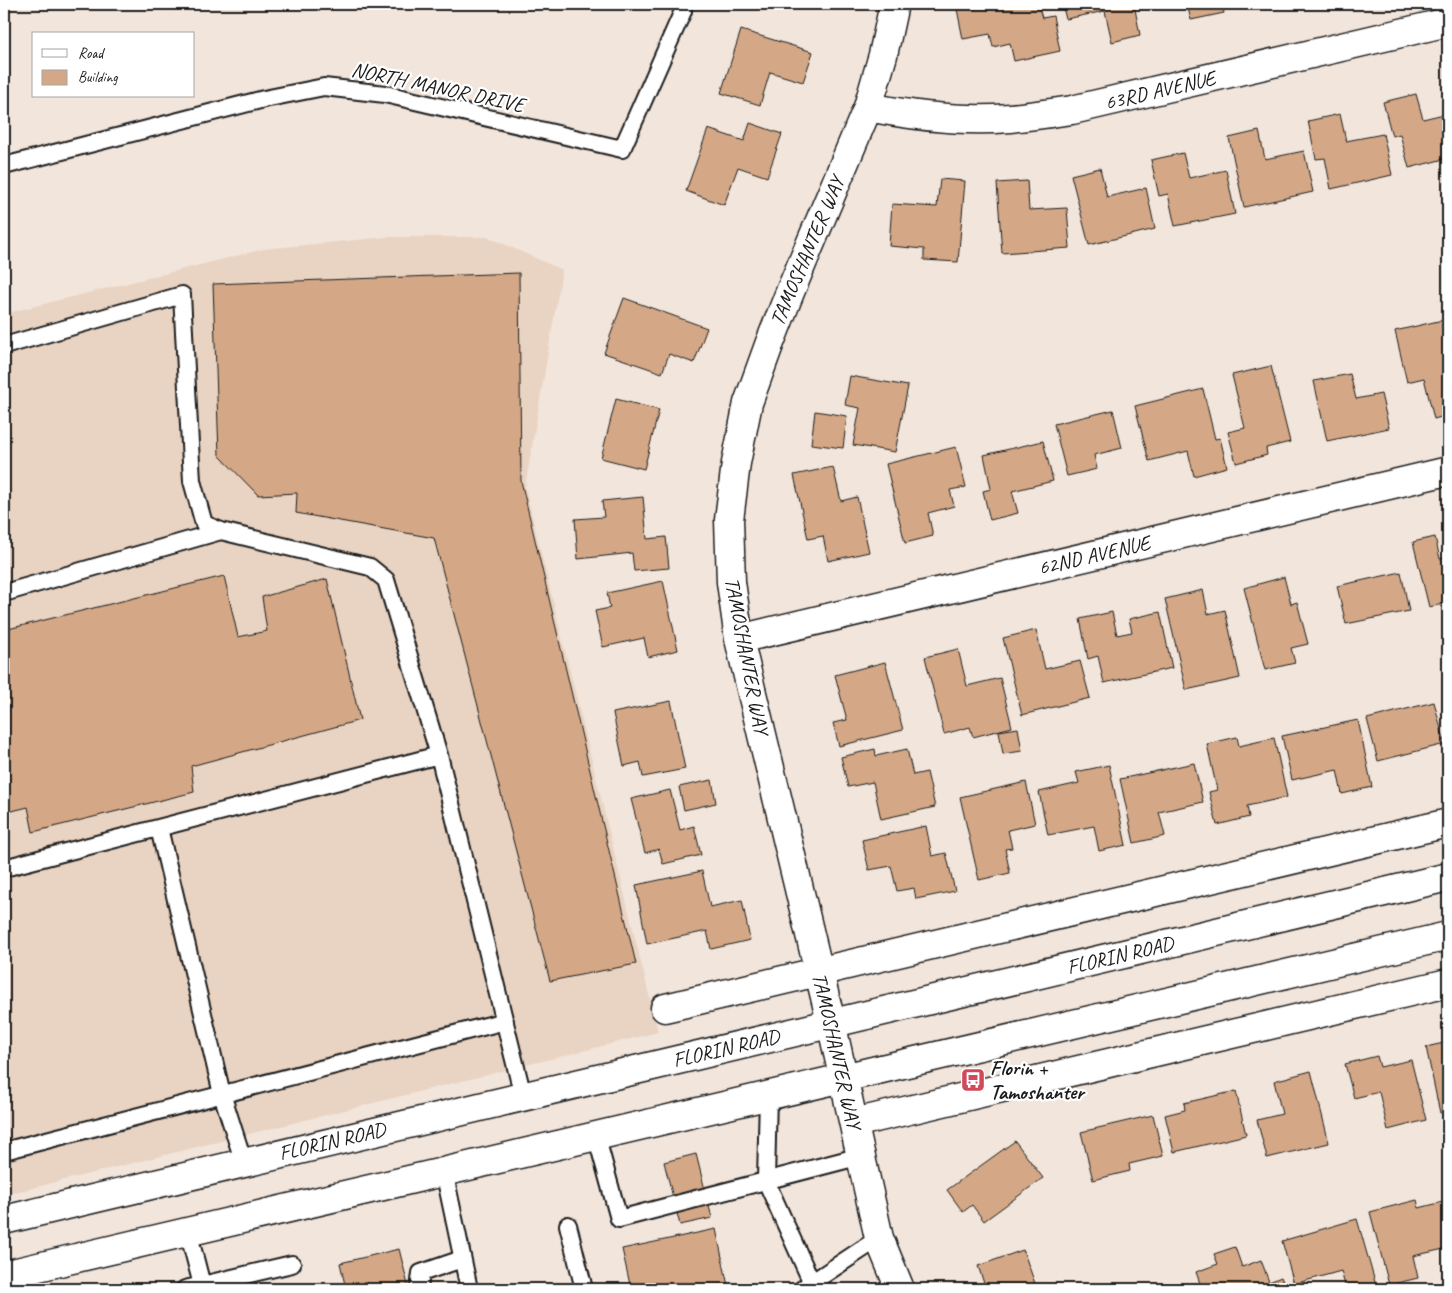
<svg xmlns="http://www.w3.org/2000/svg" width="1452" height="1293" font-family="Caveat,sans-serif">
  <rect width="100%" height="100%" fill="#f2e5db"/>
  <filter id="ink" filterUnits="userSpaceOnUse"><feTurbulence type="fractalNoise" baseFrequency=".02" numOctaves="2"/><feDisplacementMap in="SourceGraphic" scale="10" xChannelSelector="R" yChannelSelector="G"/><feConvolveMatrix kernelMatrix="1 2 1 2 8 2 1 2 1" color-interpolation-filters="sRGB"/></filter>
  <g filter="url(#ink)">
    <path fill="#e9d3c2" d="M388,237H488L562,270L525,487L658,1032L4,1195V314L264,249Z"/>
    <path fill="#d4a886" stroke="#1c1c1c" d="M956,4H1038L1042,18L1053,16L1060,51L1014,61L1010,43L993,47L990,34L963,39Z
      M1062,4H1134L1140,35L1112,42L1105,11L1066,19Z
      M1187,4H1222L1224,13L1191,20Z
      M741,30L813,52L803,82L770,72L760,105L721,93Z
      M1416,94L1423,119L1448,113V158L1409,168L1400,134L1392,136L1383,102Z
      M1340,114L1346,141L1383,134L1392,175L1331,189L1325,158L1316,159L1308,121Z
      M750,123L782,134L767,177L738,167L724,205L686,191L708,129L744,141Z
      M1259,131L1265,159L1304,151L1313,192L1244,207L1229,138Z
      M1183,153L1189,178L1226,170L1235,214L1175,226L1168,194L1159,196L1151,160Z
      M1100,168L1107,197L1146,188L1155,229L1089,245L1071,175Z
      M940,179L965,181L958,262L924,260V249L889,246L892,204L937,207Z
      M1027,181L1029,210L1067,208L1070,248L1002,253L997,183Z
      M519,273L521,481L636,964L550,981L434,538L296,513L297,493L258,495L219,455L213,284Z
      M624,298L707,328L694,363L669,354L662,373L604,353Z
      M1447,319L1448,415L1434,419L1424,378L1407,382L1395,331Z
      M1271,366L1290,442L1266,448L1267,455L1236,463L1228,432L1245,428L1232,375Z
      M1350,374L1356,399L1381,394L1389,428L1327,441L1314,381Z
      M850,376L908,386L895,452L853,445L860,408L845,405Z
      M1203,389L1215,439L1220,438L1227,467L1194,476L1188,451L1149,461L1135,406Z
      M616,399L659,410L644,469L601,458Z
      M1113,410L1122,448L1094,455L1097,469L1067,476L1054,424Z
      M815,411L847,416L843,448L811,444Z
      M1043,441L1053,481L1012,491L1018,513L990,520L983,491L991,489L984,455Z
      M956,447L966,487L950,490L954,506L928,513L933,536L905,543L886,464Z
      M833,467L841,501L857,497L869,552L828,561L823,536L808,539L794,475Z
      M643,497L647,539L666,537L669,568L634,571L632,553L578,559L575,519L604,517L602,501Z
      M1435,537L1440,559L1448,557V603L1429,607L1413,542Z
      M1401,572L1409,611L1346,624L1337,586Z
      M224,576L238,637L267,631L262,597L327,579L360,720L191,766L194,792L33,832L28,807L4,813V630Z
      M1284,577L1291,604L1297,602L1308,644L1291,648L1295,663L1265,670L1244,588Z
      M663,581L678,650L648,657L644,638L603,647L595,611L610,608L607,593Z
      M1203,590L1208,614L1225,610L1240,678L1186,690L1165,599Z
      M1112,612L1117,635L1132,632L1129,619L1160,612L1172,668L1104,683L1098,656L1088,659L1080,619Z
      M1036,630L1045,669L1080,661L1090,698L1022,715L1003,638Z
      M958,649L967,686L1000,678L1012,727L973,737L970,727L944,734L925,657Z
      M885,662L903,730L839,746L833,723L847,720L835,675Z
      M671,701L685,769L643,777L640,762L624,766L613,713Z
      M1434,702L1445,744L1378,761L1367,719Z
      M1358,720L1372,787L1342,794L1337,770L1292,780L1282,736Z
      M1018,728L1022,751L1003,754L999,731Z
      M1237,737L1239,746L1274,738L1287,797L1247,806L1249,817L1217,825L1209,792L1217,790L1207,744Z
      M875,749L876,756L907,749L913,775L927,772L935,807L881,819L873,782L848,787L841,757Z
      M1194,763L1203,802L1159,812L1165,836L1134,843L1120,779Z
      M1109,765L1126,845L1099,851L1094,826L1048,835L1039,792L1079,783L1076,772Z
      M712,780L716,803L684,810L679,787Z
      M1026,782L1035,824L1008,830L1012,848L1005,849L1010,873L979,880L960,797Z
      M670,790L680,830L694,826L701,855L663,864L659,849L645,853L631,799Z
      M926,826L932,856L946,853L955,891L916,899L914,888L897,891L891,866L869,870L862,840Z
      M702,871L710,907L742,900L750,940L711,949L707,931L647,944L636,885Z
      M1448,1042V1112L1440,1113L1426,1047Z
      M1377,1056L1380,1067L1411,1060L1426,1120L1388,1130L1379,1092L1354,1098L1345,1064Z
      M1311,1071L1329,1143L1267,1158L1257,1120L1282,1114L1274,1081Z
      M1236,1091L1246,1135L1174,1152L1165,1115L1185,1110L1184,1103Z
      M1153,1115L1163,1156L1129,1164L1130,1171L1093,1180L1081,1132Z
      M1015,1141L1043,1178L984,1221L972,1205L963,1212L947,1190Z
      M696,1154L712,1218L680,1225L664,1162Z
      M1417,1200L1419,1208L1447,1201L1448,1248L1413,1256L1418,1278L1389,1285L1370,1212Z
      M1357,1219L1377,1289H1346L1341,1271L1294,1284L1282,1241Z
      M716,1229L728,1286L712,1289H631L622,1249Z
      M1235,1247L1242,1267L1261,1260L1269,1282L1281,1277L1286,1289H1202L1196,1272L1218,1264L1214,1254Z
      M399,1249L409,1289H346L340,1263Z
      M1023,1250L1037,1289H986L978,1266Z
      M1185,1284L1187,1289H1173Z"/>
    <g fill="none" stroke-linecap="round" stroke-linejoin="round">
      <defs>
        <path id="service" d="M4,166L264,99L324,87L385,94L622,149L683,11L682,4
          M4,346L182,295L192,481L204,524L221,531L370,567L386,580L439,755L523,1096
          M4,593L221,531
          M159,828L222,1094L244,1163
          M4,868L439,755
          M768,1095L766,1181L812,1283
          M596,1135L619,1219L861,1156
          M4,1151L505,1021
          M444,1171L469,1289
          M568,1225L584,1289
          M188,1231L203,1289
          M185,1289L292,1264
          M419,1289L421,1273L462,1259
          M802,1289L879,1238"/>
        <path id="minor" d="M894,4L883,55L868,107L790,292L769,345L748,403L736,463L729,520L731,582L739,639L831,1022L879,1238L900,1289
          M868,107C914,116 963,122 1010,118C1031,116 1051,113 1072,110L1448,22
          M739,639L1448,471
          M665,1008L1448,823
          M854,1123L1448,983"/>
        <path id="primary" d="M4,1220L1448,877
          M4,1275L1448,936"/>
      </defs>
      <use href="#service" stroke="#1c1c1c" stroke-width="20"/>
      <use href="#minor" stroke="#1c1c1c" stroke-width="31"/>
      <use href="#primary" stroke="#1c1c1c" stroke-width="31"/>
      <use href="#service" stroke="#fff" stroke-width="16"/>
      <use href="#minor" stroke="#fff" stroke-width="28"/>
      <use href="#primary" stroke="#fff" stroke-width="28"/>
    </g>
  </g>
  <defs>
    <symbol id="bus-square" viewBox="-11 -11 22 22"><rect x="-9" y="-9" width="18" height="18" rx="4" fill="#d1495b" stroke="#fff"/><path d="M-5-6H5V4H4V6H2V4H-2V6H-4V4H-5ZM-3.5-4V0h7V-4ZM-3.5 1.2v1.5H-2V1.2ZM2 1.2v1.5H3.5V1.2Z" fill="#fff"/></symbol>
  </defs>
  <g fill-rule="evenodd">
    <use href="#bus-square" x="959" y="1066" width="28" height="28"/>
  </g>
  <g text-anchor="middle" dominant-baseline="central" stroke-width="4.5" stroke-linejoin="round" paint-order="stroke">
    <g font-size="21" fill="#1c1c1c" stroke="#fff">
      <text transform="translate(438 87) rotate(12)">NORTH MANOR DRIVE</text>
      <text transform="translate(1160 90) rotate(-13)">63RD AVENUE</text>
      <text transform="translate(807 251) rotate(-67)">TAMOSHANTER WAY</text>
      <text transform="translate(1094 555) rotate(-13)">62ND AVENUE</text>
      <text transform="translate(747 656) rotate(79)">TAMOSHANTER WAY</text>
      <text transform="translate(1120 955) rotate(-13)">FLORIN ROAD</text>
      <text transform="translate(726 1048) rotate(-13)">FLORIN ROAD</text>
      <text transform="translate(837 1051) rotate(77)">TAMOSHANTER WAY</text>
      <text transform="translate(332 1141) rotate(-13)">FLORIN ROAD</text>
    </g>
    <g font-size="21" font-weight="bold" fill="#1c1c1c" stroke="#fff" text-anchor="start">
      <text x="990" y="1068">Florin +<tspan x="990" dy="24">Tamoshanter</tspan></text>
    </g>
  </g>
  <rect width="1452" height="1293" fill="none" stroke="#fff" stroke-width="20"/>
  <rect x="10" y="10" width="1432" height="1273" fill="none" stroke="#1c1c1c" stroke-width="2" filter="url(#ink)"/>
  <rect x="32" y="32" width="162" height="65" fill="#ffffff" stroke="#a4a4a4"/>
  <rect x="42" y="49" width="25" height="8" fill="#ffffff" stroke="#a4a4a4"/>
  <text x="78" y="58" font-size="15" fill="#1c1c1c">Road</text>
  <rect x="42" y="70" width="25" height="15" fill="#d4a886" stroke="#a4a4a4"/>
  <text x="78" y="82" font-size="15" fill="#1c1c1c">Building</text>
</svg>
